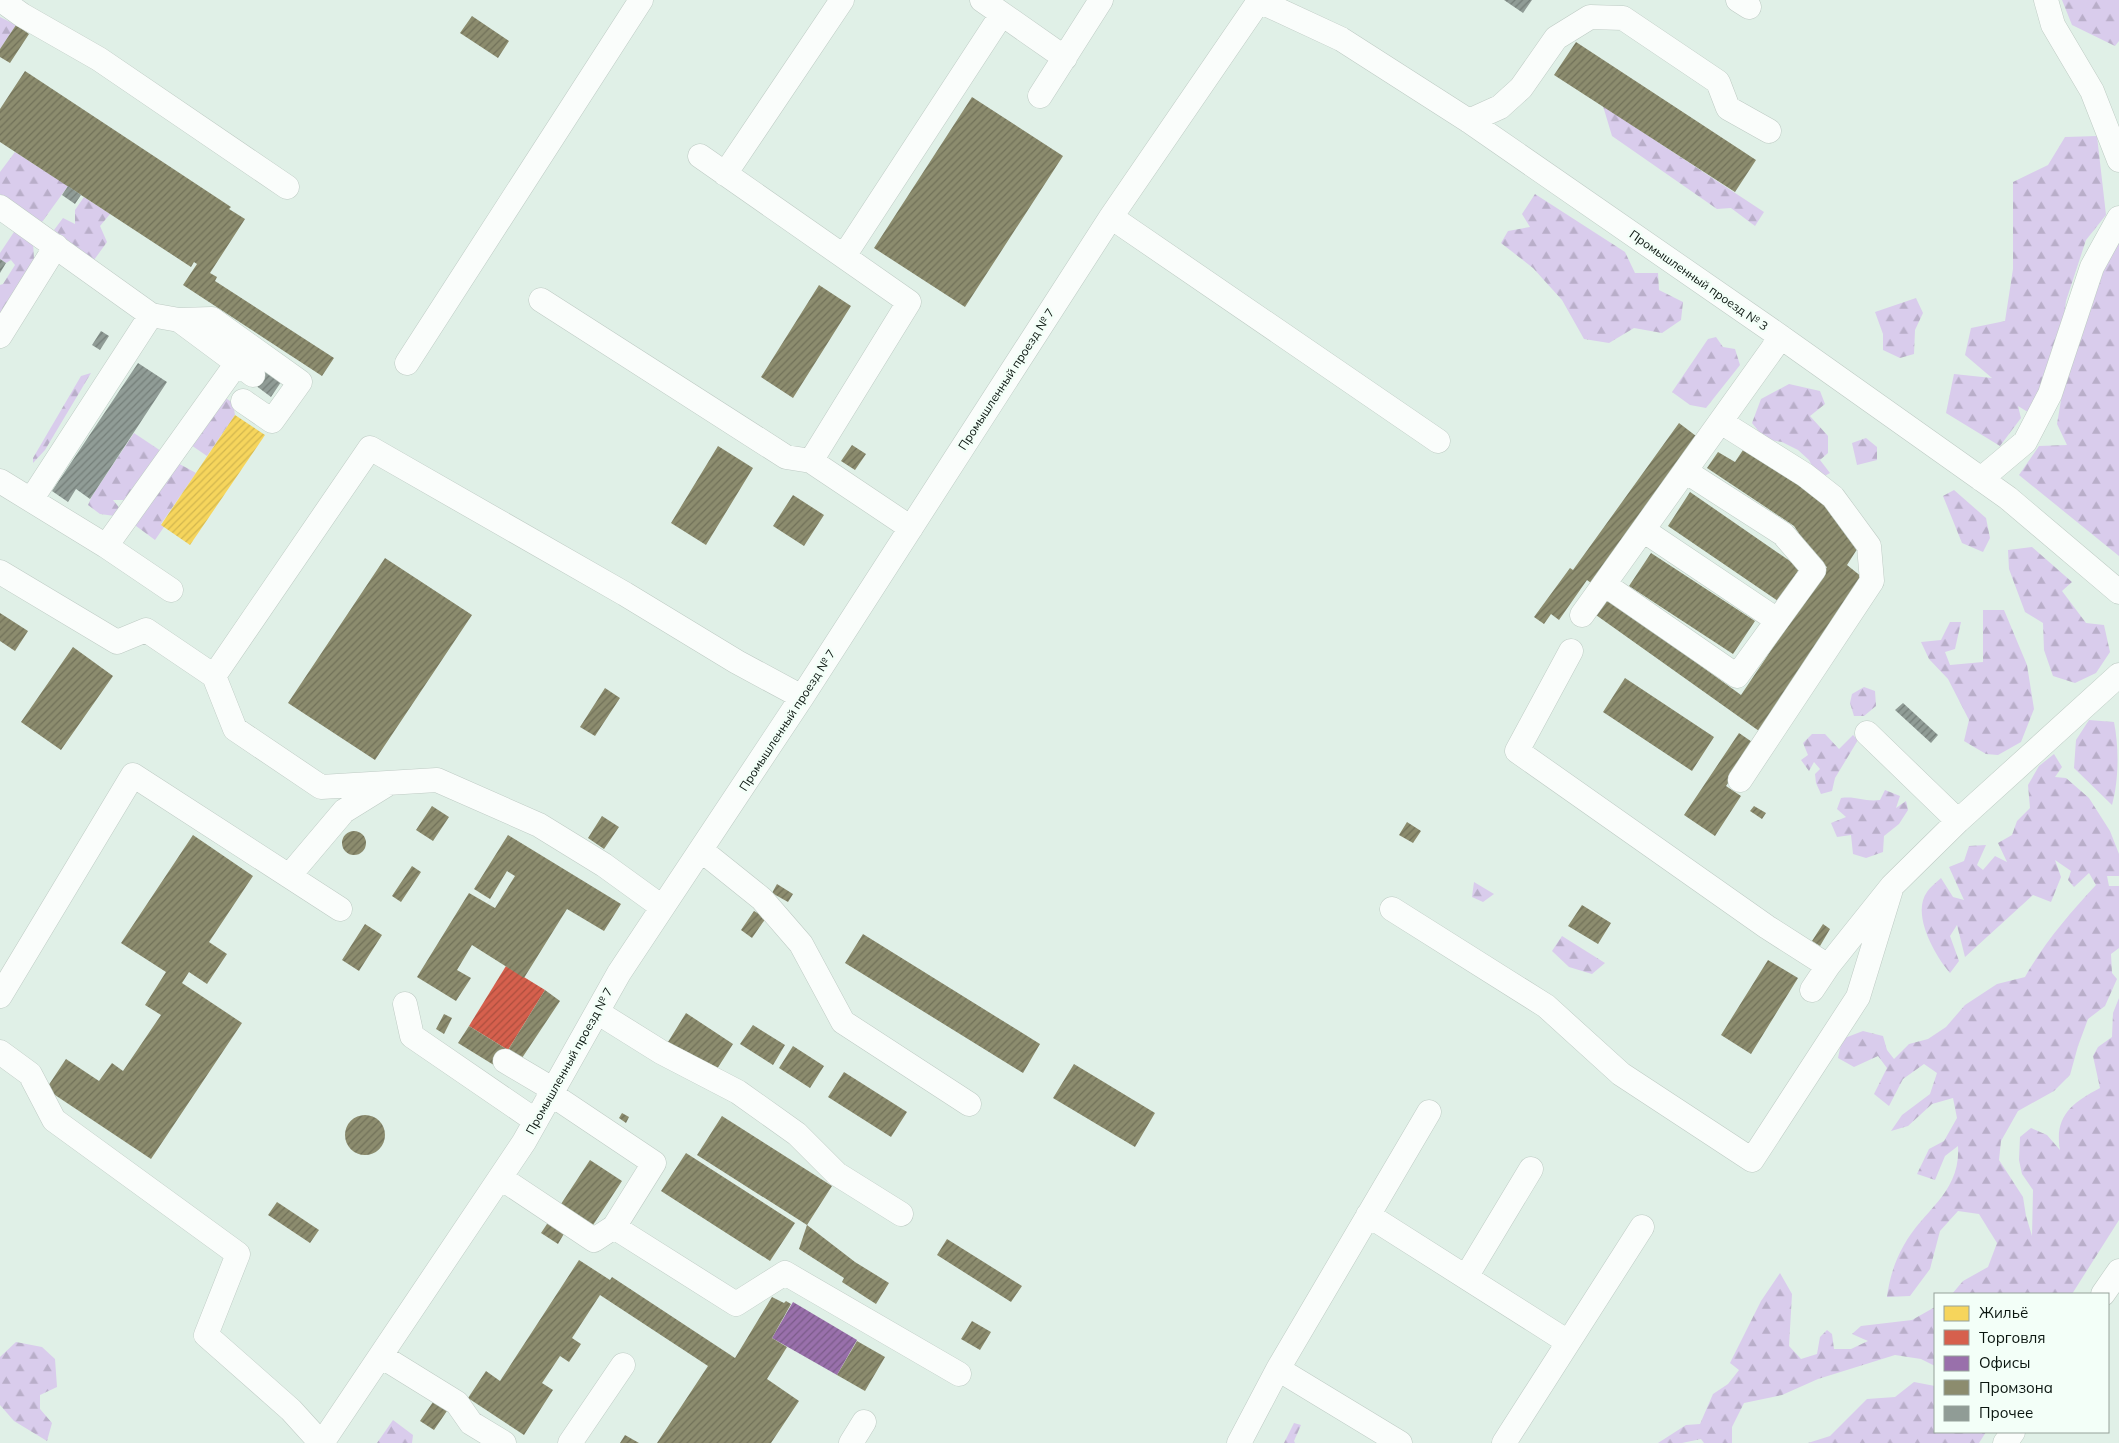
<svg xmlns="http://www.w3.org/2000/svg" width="2119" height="1443" font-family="Mulish,sans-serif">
  <defs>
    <pattern id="forest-firs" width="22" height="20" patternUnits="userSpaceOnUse" patternTransform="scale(1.25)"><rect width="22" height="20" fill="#d9ccec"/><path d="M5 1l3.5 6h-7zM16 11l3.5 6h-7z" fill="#b9aec9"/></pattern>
    <pattern id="homes-hatch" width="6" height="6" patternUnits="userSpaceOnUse" patternTransform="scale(1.25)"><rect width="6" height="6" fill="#f6d55c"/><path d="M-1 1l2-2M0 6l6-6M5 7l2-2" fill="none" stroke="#d2b64f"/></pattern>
    <pattern id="shops-hatch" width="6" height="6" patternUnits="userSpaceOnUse" patternTransform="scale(1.25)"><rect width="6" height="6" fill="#d6604d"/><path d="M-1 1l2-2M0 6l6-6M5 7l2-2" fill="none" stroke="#ac4e3e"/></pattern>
    <pattern id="offices-hatch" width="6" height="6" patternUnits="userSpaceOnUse" patternTransform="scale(1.25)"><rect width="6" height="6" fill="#9970ab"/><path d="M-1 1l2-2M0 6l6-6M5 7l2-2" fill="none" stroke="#7b5b8a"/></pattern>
    <pattern id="industry-hatch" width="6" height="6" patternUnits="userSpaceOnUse" patternTransform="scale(1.25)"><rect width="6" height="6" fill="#8c8c6e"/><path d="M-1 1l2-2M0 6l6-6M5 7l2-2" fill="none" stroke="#717159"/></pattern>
    <pattern id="building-hatch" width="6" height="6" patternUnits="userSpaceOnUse" patternTransform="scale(1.25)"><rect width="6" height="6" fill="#909c96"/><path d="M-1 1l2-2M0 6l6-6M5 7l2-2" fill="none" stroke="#747e79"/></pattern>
  </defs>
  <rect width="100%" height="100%" fill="#e0f0e7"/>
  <path fill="url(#forest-firs)" d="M2062,0H2119V41L2115,46L2072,25Z
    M0,17L16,25L0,49Z
    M1603,106L1764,212L1755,226L1731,208L1717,209L1612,136Z
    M2097,136L2106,215L2086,240L2066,301L2059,354L2031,414L2018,406L2021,418L2000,446L1946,413L1954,374L1992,378L1965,355L1971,328L2005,321L2013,269V182L2048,165L2065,137Z
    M15,152L68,186L42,222L0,194V172Z
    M1535,194L1625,252L1635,273H1658L1659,290L1683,302L1681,320L1662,333L1634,328L1609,343L1584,339L1562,300L1533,268L1501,243L1508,231L1530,227L1522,214Z
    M84,197L110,214L100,226L107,242L94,260L54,230L63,218L75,224V210Z
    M16,229L33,242L34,259L0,316V285L3,284L15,265L11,260L6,263L0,259V253Z
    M2119,237V556L2019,475L2039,446L2067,445L2057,424L2071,341Z
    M1916,298L1923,313L1915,330L1914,354L1900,358L1883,350V334L1875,312Z
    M1716,337L1723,347L1735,349L1740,365L1706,408L1690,405L1672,392L1708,339Z
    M91,373L45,450L33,463V458L81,376Z
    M1789,384L1820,391L1825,404L1810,416L1828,436V453L1820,460L1830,473L1819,479L1809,460L1798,450L1782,442L1765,439L1752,423L1761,399Z
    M221,395L233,403L235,415L207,456L188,443Z
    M134,433L164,453L132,500H113L121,510L115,516L100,514L88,505L92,496Z
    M1866,438L1877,447V460L1857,465L1852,443Z
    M174,461L196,473L161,524L164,527L155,540L132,523Z
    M1954,490L1986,518L1990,538L1983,552L1962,543L1943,496Z
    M2032,547L2072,582L2062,591L2086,623L2104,625L2110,652L2096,673L2075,683L2053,676L2044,650L2043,623L2025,612L2009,569L2008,550Z
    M1983,610H2004L2027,665L2034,709L2021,742L1998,755L1986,754L1964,741L1969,720L1948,679L1929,659L1921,642L1941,640L1950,622H1961L1955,649L1945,652L1950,665L1983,662Z
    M1864,687L1875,691L1876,706L1864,716H1854L1850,703L1852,694Z
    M2089,720L2114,722C2119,747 2119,780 2112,805L2074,768L2076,740Z
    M1812,734H1825L1839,749L1853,735L1858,740L1835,778L1832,791L1821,794L1816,783L1815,774L1820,769L1814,762L1809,771L1801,760L1808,755L1803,743Z
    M2054,754L2062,767L2055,777L2066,778L2089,798L2110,831L2119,854V876H2107L2109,886H2119V948L2111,954L2112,973L2117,979L2105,1006L2088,1019L2078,1046L2070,1075L2054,1091L2018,1111L2001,1141L1999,1160L2023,1197L2026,1216L2032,1236L2033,1190L2022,1174L2019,1160L2020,1137L2031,1128L2047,1135L2060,1150C2054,1116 2072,1103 2100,1088L2093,1056L2098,1047L2112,1037L2113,1013L2119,998V1220L2072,1294H1952L1963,1281L1988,1267L1997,1243L1979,1214L1958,1211L1940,1231L1930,1269L1910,1296L1887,1297C1889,1280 1895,1260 1904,1245C1923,1210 1961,1193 1958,1146L1945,1156L1935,1180L1917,1174L1929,1149L1944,1141L1957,1118L1953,1098L1932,1104L1908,1126L1891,1131L1902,1115L1930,1094L1937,1073L1924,1064L1903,1079L1889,1106L1874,1094L1887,1068L1878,1056L1854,1067L1838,1058L1842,1039L1863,1031L1883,1036L1887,1050L1894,1059L1909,1044L1928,1039L1946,1027L1965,1005L1997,984L2025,977C2045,942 2069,914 2096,885L2089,873L2074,887L2068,880L2071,871L2055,860L2061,877L2051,902L2033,895L1965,957L1957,925L1950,936L1959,961L1950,973C1935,956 1911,914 1927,892C1930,887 1936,883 1941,878L1953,897L1964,900L1949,867L1964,861L1969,846L1986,845L1977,865L1983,870L1995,856L2007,862L1998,843L2012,835L2017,821L2030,808L2028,785L2039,766Z
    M1885,790L1900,796L1896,808L1906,801L1908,810L1899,824L1884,836L1883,852L1866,858L1853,854L1851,835L1837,837L1831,823L1846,817L1837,809L1841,798C1857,796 1864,802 1880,800Z
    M1474,882L1494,894L1483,902L1472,897Z
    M1562,936L1605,963L1592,974L1569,967L1552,951Z
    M1780,1273L1792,1294L1789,1346L1801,1359L1817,1354L1820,1337L1827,1330L1832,1334L1834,1349H1851L1868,1341L1852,1334L1861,1326L1912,1320L1935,1307V1366L1921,1359L1895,1355L1818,1379L1782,1395L1744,1403L1732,1427V1443H1704L1701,1439L1682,1443H1658L1686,1425L1700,1424L1713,1394L1728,1384L1739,1370L1730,1363L1761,1301Z
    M16,1342L42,1347L55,1359L57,1387L40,1395V1409L52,1423L47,1441L14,1421L0,1405V1357Z
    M1914,1382L1935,1386V1432H1986L1979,1443H1808L1830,1436L1867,1399L1895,1397Z
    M393,1420L413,1435L412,1443H377Z
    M1294,1423L1301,1425L1294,1441L1295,1443H1284Z"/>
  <path fill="url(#homes-hatch)" d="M235,415L265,435L190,545L161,525Z"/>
  <path fill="url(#shops-hatch)" d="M506,966L545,990L508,1050L469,1026Z"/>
  <path fill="url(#offices-hatch)" d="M793,1302L857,1340L837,1375L772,1338Z"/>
  <path fill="url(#industry-hatch)" d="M472,16L509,41L498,58L460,33Z
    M16,25L29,34L10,63L0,57V49Z
    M1576,42L1756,160L1735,192L1554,75Z
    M25,71L231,207L229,209L245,219L210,273L217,277L215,281L334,358L322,376L183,285L197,264L194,262L191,267L0,142V109Z
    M972,97L1063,156L965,307L874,248Z
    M819,285L851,306L793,398L761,377Z
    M1679,423L1696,436L1591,583L1587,580L1559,620L1551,614L1544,624L1534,617L1570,568L1573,570Z
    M852,445L866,454L855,470L841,461Z
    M718,446L753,468L706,545L671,523Z
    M1743,450L1795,481L1827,504L1831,515L1846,533L1861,543L1847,565L1862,577L1759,731L1596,615L1608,598L1741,695L1827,567L1817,561L1794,526L1707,468L1718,452L1735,462Z
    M1690,492L1800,568L1778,601L1668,526Z
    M793,495L824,515L804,546L773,526Z
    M1651,553L1755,621L1733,654L1629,586Z
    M385,558L472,615L375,760L288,703Z
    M0,613L28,631L15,651L0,641Z
    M73,647L113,676L61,750L21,722Z
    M1625,678L1714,737L1692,771L1603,712Z
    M605,688L620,698L595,736L580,727Z
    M1739,733L1755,744L1726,786L1741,796L1715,836L1684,815Z
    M432,806L449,817L433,841L416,830Z
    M1754,806L1766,813L1762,819L1750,811Z
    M602,816L619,827L604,849L588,838Z
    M1407,822L1421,831L1413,843L1399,835Z
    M342 843a12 12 0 1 1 24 0a12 12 0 1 1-24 0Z
    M193,835L253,876L209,942L227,954L207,984L189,972L182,983L242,1023L151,1159L46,1089L66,1059L99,1081L112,1063L123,1071L161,1015L145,1005L166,972L121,943Z
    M508,835L621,904L604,931L567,909L524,978L472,945L457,970L471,978L456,1001L417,977L469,893L495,908L515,876L507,871L490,899L474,889Z
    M412,866L421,872L401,902L392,896Z
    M777,884L793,894L788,902L772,893Z
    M1582,905L1611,923L1598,944L1568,926Z
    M754,911L766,918L752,938L741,930Z
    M365,924L382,935L359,971L342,960Z
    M1823,924L1830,929L1820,946L1812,941Z
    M863,934L1040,1044L1023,1073L845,963Z
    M1768,960L1798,978L1751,1054L1721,1035Z
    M545,990L560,1001L522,1058L508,1050L497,1067L458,1043L469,1026L508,1050Z
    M686,1013L733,1044L715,1072L668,1042Z
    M444,1014L452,1018L444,1034L436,1029Z
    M753,1025L785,1045L773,1065L740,1044Z
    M793,1046L824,1066L810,1088L779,1068Z
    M1074,1064L1155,1113L1135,1147L1053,1098Z
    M844,1072L907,1112L891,1137L828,1097Z
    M622,1113L629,1117L626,1123L619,1118Z
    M345 1135a20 20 0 1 1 40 0a20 20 0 1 1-40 0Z
    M722,1116L832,1186L807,1225L697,1155Z
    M686,1153L795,1223L770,1261L661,1191Z
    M590,1160L622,1181L593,1225L561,1204Z
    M277,1202L319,1230L310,1243L268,1215Z
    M549,1221L565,1232L558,1244L541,1233Z
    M807,1225L855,1262L889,1283L876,1304L842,1282L844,1278L799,1249Z
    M947,1239L1022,1286L1011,1302L937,1255Z
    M579,1260L610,1280L612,1277L735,1358L772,1297L784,1303L786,1301L791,1304L772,1338L787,1347L767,1379L799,1401L771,1443H657L708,1366L600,1295L572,1338L581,1344L569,1362L560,1356L542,1383L553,1390L524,1435L468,1398L486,1371L500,1381Z
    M972,1321L991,1332L980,1350L961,1339Z
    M857,1341L885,1357L865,1391L837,1375Z
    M435,1399L449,1408L434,1430L420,1421Z
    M625,1435L639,1443H620Z"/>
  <path fill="url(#building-hatch)" d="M1504,0H1532L1523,13Z
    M68,186L81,195L75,204L62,195Z
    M0,259L6,263L0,273Z
    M101,331L109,336L100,350L92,345Z
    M138,363L167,382L90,499L76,489L68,502L52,491Z
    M265,372L281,382L271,397L255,385Z
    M1903,703L1938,735L1931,743L1895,710Z"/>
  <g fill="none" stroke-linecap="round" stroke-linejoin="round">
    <defs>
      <path id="minor" d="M1,0L22,15L99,59L287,187
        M982,0L1065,58
        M1257,0L1341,39L1469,121L1781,337L2008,498L2119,592
        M1738,0L1749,7
        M2046,0L2053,25L2092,91L2119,160
        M1040,96L1101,0
        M1469,121L1500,107L1521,88L1556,38L1590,17L1623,18L1718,82L1728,108L1769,131
        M700,156L909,302L811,461
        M725,174L842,0
        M0,207L151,315L179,320L253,375
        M1111,217L1438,441
        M844,256L1002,14
        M541,300L786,457L811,461L911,528
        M179,320L212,319L300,382L272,421L243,401
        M0,336L56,246
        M407,363L641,0
        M1721,422L1805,475L1833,497L1869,546L1872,581L1740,780
        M1981,479L2025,442L2050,394L2092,267L2119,218
        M0,481L106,546L171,590
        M31,500L151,315
        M1643,530L1777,620
        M106,546L237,363
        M0,572L117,642L146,630L214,676L235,729L321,787L437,780L539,825L604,865L662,907
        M1604,584L1737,676L1814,570L1783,534L1685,471
        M1582,615L1781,337
        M1571,651L1517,751L1767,927L1828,966
        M214,676L370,448L625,594L737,662L802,697
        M1867,733L1958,821
        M701,850L762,899L801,944L843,1022L969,1104
        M289,876L344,811L386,785
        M1392,909L1546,1006L1621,1074L1752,1160L1858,997L1892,886
        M1812,990L1828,966L1892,886L1958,821L2119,675
        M0,996L133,775L340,909
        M405,1004L412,1036L536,1121
        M597,1012L661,1052L738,1092L797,1134L837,1174L901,1214
        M0,1052L30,1074L54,1120L238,1254L206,1335L291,1410L321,1443
        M505,1061L554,1090
        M551,1094L654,1163L614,1227
        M501,1178L594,1240L614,1227L736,1304L785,1273L959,1374
        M1368,1215L1568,1342
        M1466,1277L1531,1169
        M2103,1294L2119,1271
        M381,1356L457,1403L471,1423L504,1443
        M1278,1369L1400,1443
        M322,1443L524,1142L619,973L802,697L1111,217L1259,1
        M570,1443L623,1365
        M851,1443L864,1422
        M1239,1443L1278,1369L1429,1112
        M1504,1443L1642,1227
        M2005,1443L2013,1432"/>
    </defs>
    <use href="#minor" stroke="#becbc4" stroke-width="25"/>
    <use href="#minor" stroke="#fafdfb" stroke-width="24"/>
  </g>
  <g text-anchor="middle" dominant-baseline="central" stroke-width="5" stroke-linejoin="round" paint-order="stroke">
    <g font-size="12" fill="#09140e" stroke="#f3fff8">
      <text transform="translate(1699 280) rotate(35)">Промышленный проезд № 3</text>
      <text transform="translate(1006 379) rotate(-57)">Промышленный проезд № 7</text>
      <text transform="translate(787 720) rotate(-57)">Промышленный проезд № 7</text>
      <text transform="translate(569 1061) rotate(-61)">Промышленный проезд № 7</text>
    </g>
  </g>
  <rect x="1934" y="1293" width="175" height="140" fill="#f3fff8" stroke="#95a19a"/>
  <rect x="1944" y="1306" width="25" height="15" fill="#f6d55c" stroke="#95a19a"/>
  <text x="1979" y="1318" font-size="15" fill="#09140e">Жильё</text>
  <rect x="1944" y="1330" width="25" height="15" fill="#d6604d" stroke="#95a19a"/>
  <text x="1979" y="1343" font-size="15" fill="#09140e">Торговля</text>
  <rect x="1944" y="1356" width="25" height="15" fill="#9970ab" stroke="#95a19a"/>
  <text x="1979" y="1368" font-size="15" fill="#09140e">Офисы</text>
  <rect x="1944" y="1380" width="25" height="15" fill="#8c8c6e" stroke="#95a19a"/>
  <text x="1979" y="1393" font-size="15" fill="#09140e">Промзона</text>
  <rect x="1944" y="1406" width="25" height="15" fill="#909c96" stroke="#95a19a"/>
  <text x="1979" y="1418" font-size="15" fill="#09140e">Прочее</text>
</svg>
